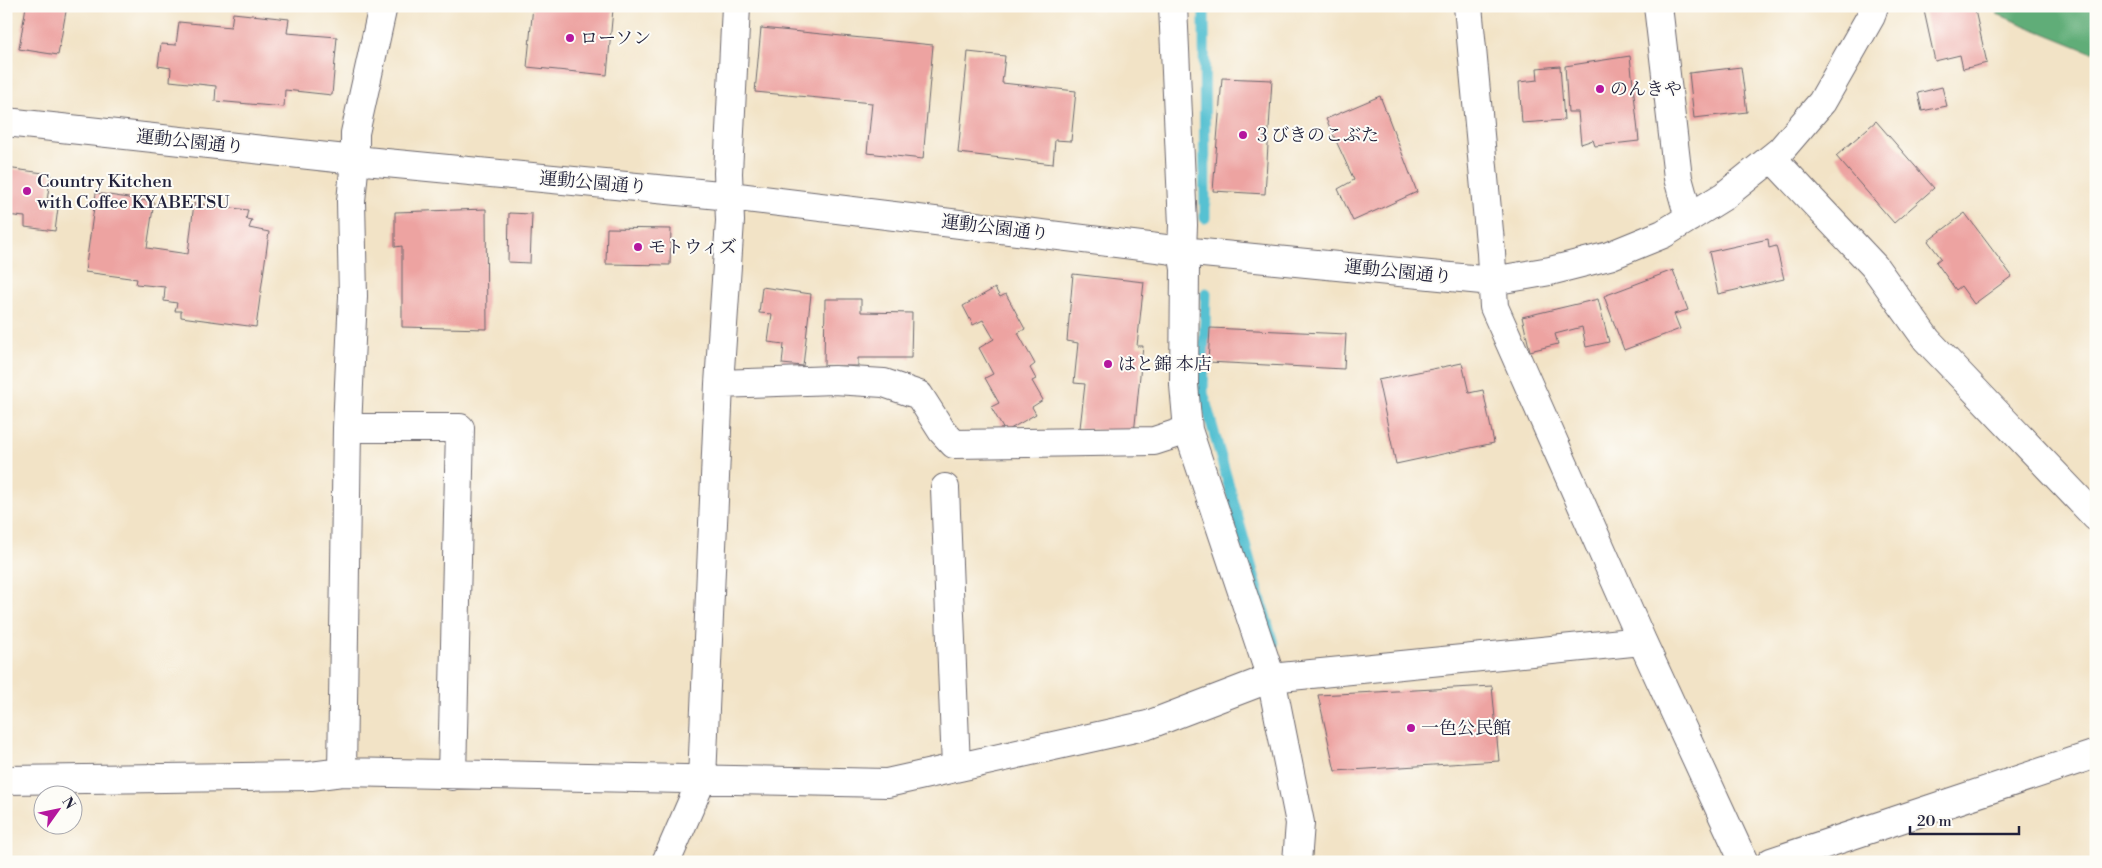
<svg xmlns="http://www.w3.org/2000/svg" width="2102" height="868" font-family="'Libre Bodoni','Noto Serif JP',serif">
  <rect width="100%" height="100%" fill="#fdfcf7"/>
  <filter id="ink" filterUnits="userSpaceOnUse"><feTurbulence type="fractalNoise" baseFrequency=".02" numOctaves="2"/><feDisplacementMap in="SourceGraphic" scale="10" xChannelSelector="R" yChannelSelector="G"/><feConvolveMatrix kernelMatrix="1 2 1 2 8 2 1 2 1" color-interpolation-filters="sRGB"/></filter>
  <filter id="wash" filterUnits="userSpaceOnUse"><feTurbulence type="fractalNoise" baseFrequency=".0096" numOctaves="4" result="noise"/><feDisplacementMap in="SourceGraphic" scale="20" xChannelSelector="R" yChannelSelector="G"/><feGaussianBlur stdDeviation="1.12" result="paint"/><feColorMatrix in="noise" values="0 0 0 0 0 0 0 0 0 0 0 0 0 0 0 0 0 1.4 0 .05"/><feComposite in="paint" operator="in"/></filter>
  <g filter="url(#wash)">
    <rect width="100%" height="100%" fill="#f2e3c6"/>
    <path fill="#60ad78" stroke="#41685a" d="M1998,6H2096V49L2093,53L1997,14Z"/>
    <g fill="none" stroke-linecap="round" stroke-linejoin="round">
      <path stroke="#56c1d2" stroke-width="11" d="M1204,6L1205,218
        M1206,293L1203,393L1273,644"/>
    </g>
    <g id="blocks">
      <path fill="#eda3a1" d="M26,6H67L58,55L19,49Z
        M533,6H586L613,9L607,75L527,67Z
        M1923,6H1974L1987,63L1963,69L1960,55L1935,61Z
        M233,13L289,19L287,33L337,37L332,95L285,90L284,107L215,101L216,86L170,81L171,68L158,66L161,44L176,45L179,22L231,27Z
        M761,28L933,45L923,159L867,153L872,103L755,92Z
        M968,52L1005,56L1002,83L1076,91L1071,141L1055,140L1053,164L958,153Z
        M1630,56L1639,141L1595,146L1593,140L1581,144L1578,112H1568L1565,66Z
        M1560,66L1564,120L1522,123L1519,82L1538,80L1537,68Z
        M1741,67L1747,112L1694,118L1689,73Z
        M1222,78L1272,80L1265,194L1213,191Z
        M1942,87L1947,106L1922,111L1918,93Z
        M1380,96L1417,192L1353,221L1338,189L1354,180L1326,119Z
        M1876,121L1934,188L1894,223L1836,156Z
        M6,168L51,174L46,207L58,208L55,231L25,227V217L6,215Z
        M96,193L154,202L147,248L188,254L194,203L248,210L246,219L252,220L249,228L269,232L256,327L181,317V311H175L177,303L164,301L165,287L136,284L137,279L85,272Z
        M486,209L487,329L402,327V246L395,247V212Z
        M509,213L532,214L530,263L508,262Z
        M1965,213L2012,276L1974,304L1961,286L1956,290L1936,262L1941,258L1928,241Z
        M607,228L671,229L670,265L606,264Z
        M1768,239L1769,248L1776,246L1784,279L1718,294L1709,252Z
        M1673,270L1688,310L1674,314L1680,329L1624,350L1604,296Z
        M1073,274L1144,282L1137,346H1143L1134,434L1080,428L1085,384L1074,383L1078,343L1067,341Z
        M762,287L811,294L803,366L782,364L784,344L768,342L772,314L759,313Z
        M995,288L1000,297L1006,294L1025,329L1018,333L1035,364L1030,368L1036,379L1032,381L1043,400L1032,407L1036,414L1005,432L991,407L999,403L985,378L993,374L979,348L994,339L983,320L973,325L963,306Z
        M825,299H861V312L912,313L911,358H858V366H824Z
        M1598,299L1609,342L1586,347L1582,327L1555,334L1558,344L1530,351L1522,317Z
        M1210,328L1346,334L1344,369L1208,362Z
        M1462,363L1469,393L1483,390L1494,443L1396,464L1378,380Z
        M1492,686L1499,761L1335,771L1318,695Z"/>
    </g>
  </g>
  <g filter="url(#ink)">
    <use href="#blocks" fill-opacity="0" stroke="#6b666c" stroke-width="1"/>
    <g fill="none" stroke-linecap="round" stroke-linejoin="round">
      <defs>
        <path id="minor" d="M1173,6L1183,225L1182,251L1185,269L1184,385L1188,430L1271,678L1300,823L1297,862
          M1468,6L1491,253L1494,307L1642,641L1744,862
          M1658,6L1678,178L1689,218
          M6,122L355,160L730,196L1182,251L1492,281L1550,271L1609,256L1663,234L1724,196L1780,151L1822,102L1871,16L1874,6
          M1772,158L1874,266L1927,340L2096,517
          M719,384L834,380L884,383L919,395L942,431L954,444L1154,441L1188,430
          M347,428L353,296L351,201L355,160V133L383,6
          M945,488L956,767
          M342,772L347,428H460L452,776
          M6,780L311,776L342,772L887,783L1148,725L1271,678L1642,641
          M666,862L702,779L719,384L730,221L728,173L736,6
          M1771,862L2096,754"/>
      </defs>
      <use href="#minor" stroke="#6b666c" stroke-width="30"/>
      <use href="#minor" stroke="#fff" stroke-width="28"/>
    </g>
  </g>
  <g fill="#b5179e" stroke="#fdfcf7" stroke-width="2">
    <circle cx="570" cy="38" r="5"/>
    <circle cx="1600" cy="89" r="5"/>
    <circle cx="1243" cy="135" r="5"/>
    <circle cx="27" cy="191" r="5"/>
    <circle cx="638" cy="247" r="5"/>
    <circle cx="1108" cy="364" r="5"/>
    <circle cx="1411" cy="728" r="5"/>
  </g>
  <g text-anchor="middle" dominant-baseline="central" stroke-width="4" stroke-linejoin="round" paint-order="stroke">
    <g font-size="18" fill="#22223b" stroke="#fdfcf7" text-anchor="start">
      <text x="580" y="38">ローソン</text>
      <text x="1610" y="89">のんきや</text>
      <text x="1253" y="135">３びきのこぶた</text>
      <text x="37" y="181">Country Kitchen<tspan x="37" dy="21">with Coffee KYABETSU</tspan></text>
      <text x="648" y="247">モトウィズ</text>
      <text x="1118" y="364">はと錦 本店</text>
      <text x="1421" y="728">一色公民館</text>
    </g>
    <g font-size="18" fill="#22223b" stroke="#fdfcf7">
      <text transform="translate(190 142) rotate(6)">運動公園通り</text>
      <text transform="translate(593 183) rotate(5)">運動公園通り</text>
      <text transform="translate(995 228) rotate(7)">運動公園通り</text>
      <text transform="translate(1398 272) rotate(6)">運動公園通り</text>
    </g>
  </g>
  <rect width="2102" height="868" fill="none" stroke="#fdfcf7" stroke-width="25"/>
  <g transform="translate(58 810) rotate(57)"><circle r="24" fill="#fdfcf7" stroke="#a5a5ac"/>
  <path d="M0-4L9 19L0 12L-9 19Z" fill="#b5179e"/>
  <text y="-8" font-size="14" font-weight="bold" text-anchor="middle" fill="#22223b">N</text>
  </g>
  <path d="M1910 826v8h109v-8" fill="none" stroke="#22223b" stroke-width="2.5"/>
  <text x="1917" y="826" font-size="15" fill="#22223b" stroke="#fdfcf7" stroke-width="4" paint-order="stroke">20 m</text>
</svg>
